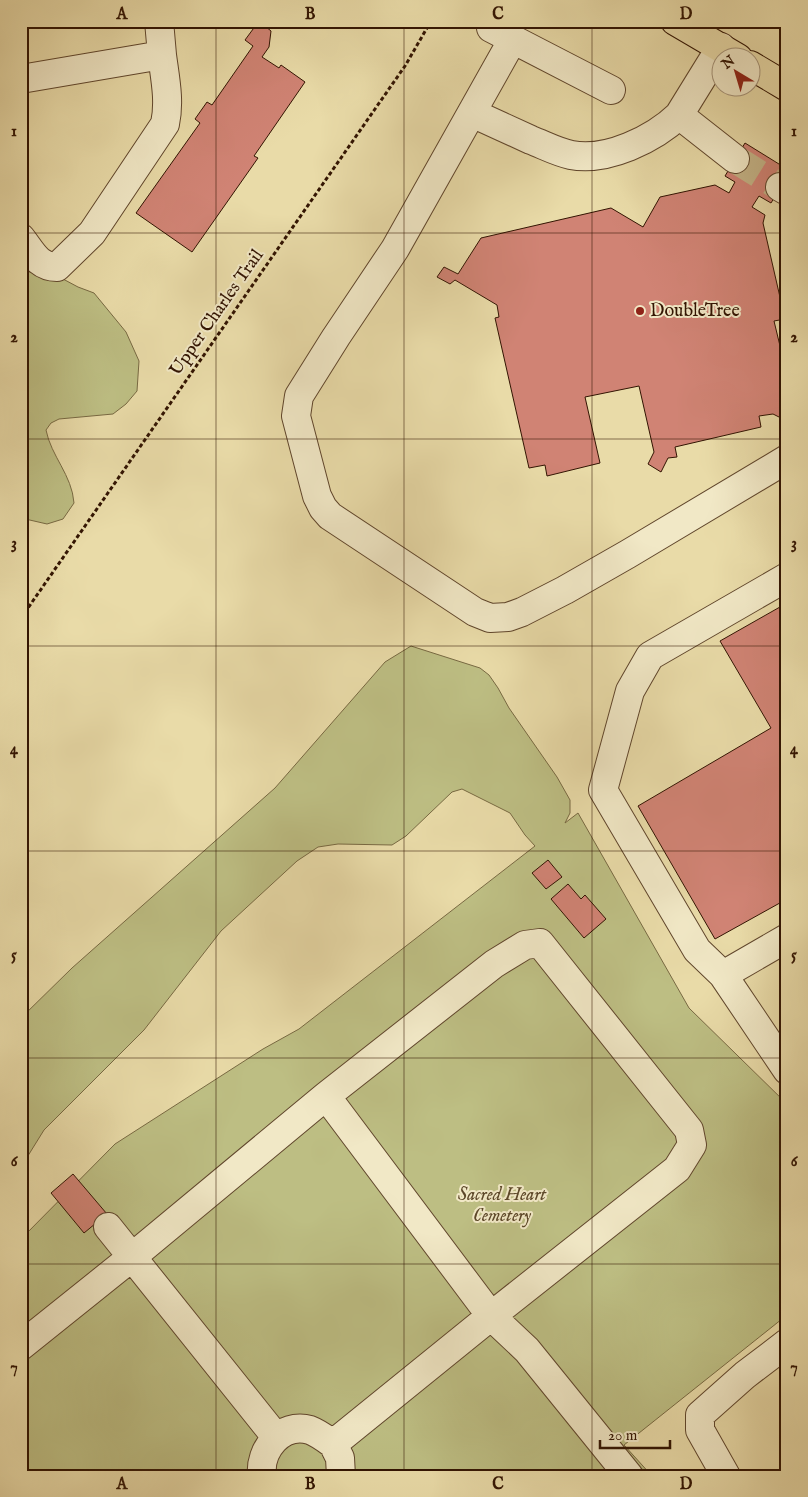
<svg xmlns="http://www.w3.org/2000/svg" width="808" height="1497" font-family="'IM FELL English',serif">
  <rect width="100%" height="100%" fill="#e9dba8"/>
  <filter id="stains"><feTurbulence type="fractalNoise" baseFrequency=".004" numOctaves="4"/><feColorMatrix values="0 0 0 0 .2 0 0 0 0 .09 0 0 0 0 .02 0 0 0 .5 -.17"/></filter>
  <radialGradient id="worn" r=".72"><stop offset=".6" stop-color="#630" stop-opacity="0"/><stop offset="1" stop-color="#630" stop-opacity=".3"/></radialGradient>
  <path fill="#bdbe83" stroke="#786942" d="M21,270L63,279L78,287L94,293L126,332L139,361L137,391L126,404L113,414L59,419L51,423L46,430C51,456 72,475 74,503L63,519L47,524L21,518Z
    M411,646L480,668L489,675L498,688L509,708L557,777L570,800V813L565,823L578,813L689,1008L787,1104V1315L624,1445L652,1476H21V1239L115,1144L263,1049L299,1029L535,846L525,835L510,813L462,789L452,792L406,836L392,845L338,844L318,847L297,861L221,931L144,1030L44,1130L21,1167V1018L72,968L275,788L385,662Z"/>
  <path fill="#d08374" stroke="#321402" d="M259,21L271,31L269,47L262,57L279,68L281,65L305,82L254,156L258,158L192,252L136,213L200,123L195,119L207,102L212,105L253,46L245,40Z
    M745,143L787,169V177L771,203L759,196L752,207L765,215L763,223L785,319L774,321L787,375V421L773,414L759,416L761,427L675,447L677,457L668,458L661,472L648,464L654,452L639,386L585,397L600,463L547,476L545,465L529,468L495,318L499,317L497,305L455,280L450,284L437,277L444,267L458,274L481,238L611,208L643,227L660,197L715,185L729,193L735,182L725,176Z
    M787,603V899L715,939L638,806L771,728L720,641Z
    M548,860L562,877L546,889L532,873Z
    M568,884L581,899L585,895L606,919L584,938L551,899Z
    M73,1174L107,1214L84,1233L51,1193Z"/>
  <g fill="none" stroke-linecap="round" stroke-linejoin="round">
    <path stroke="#c4b387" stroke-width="28" stroke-dasharray="28 14" stroke-linecap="butt" d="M735,159L780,187"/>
    <defs>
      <path id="minor" d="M491,28L611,90
        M513,39L395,249L336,337L299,396L296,416L317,496L323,508L330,516L475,612L490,618L508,617L522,612L565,590L628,554L787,459
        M721,47L679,115L735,159
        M21,79L162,55L159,21
        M472,113C492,122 511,131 531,140C544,145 557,152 571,155C607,162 654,139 679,115
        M780,187L787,191
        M21,238C32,252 38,267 57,267L92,233L165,124C170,101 165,78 162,55
        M787,577L650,656L630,691L603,790L697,950L723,975L787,1070
        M723,975L787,938
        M108,1227L132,1257L326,1096L491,1316L677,1169L692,1145L689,1130L540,943L525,945L494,964L326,1096
        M21,1346L132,1257L276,1437
        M262,1476C259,1450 281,1422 310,1430C318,1433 326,1439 333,1444
        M341,1476L340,1458L333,1444L491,1316L527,1350L629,1476
        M726,1476L700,1430V1415L745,1375L787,1343"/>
      <path id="major" d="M675,21L738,58
        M750,65L787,87"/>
    </defs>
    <use href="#minor" stroke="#60462c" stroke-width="30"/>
    <use href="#major" stroke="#321402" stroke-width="30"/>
    <path stroke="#321402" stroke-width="3" stroke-dasharray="4 2.5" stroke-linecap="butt" d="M21,618L375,109L405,66L431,21"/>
    <use href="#minor" stroke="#f1e8c6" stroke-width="28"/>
    <use href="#major" stroke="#e9dba8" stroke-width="28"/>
  </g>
  <path fill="none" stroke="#321402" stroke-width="1" stroke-opacity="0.55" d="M216,21V1476M404,21V1476M592,21V1476M21,233H787M21,439H787M21,646H787M21,851H787M21,1058H787M21,1264H787"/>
  <circle fill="#8f2418" stroke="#f1e8c6" stroke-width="2" cx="640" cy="311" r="5"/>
  <g text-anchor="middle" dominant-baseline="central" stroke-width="4" stroke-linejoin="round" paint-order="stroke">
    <g font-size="18" fill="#321402" stroke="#f1e8c6" text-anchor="start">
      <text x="650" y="311">DoubleTree</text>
    </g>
    <g font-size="18" fill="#321402" stroke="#f1e8c6">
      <text transform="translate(217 313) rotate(-55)">Upper Charles Trail</text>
    </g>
    <g font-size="18" font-style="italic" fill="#5c4729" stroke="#f1e8c6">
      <text x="502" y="1195">Sacred Heart<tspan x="502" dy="21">Cemetery</tspan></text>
    </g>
  </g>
  <rect width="808" height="1497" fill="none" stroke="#e9dba8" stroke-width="55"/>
  <g transform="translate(736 72) rotate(322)"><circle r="24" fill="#f1e8c6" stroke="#a59378"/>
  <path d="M0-4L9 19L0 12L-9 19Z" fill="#8f2418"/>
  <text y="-8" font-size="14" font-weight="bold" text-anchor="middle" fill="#321402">N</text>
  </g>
  <path d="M600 1440v8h70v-8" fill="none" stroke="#321402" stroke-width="2.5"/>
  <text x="608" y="1440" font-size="15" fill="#321402" stroke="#f1e8c6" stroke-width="4" paint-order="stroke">20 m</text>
  <rect x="28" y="28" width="752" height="1442" fill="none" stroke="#321402" stroke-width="2"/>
  <g font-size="16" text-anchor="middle" font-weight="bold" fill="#321402">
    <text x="122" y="19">A</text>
    <text x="310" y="19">B</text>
    <text x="498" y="19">C</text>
    <text x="686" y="19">D</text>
    <text x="14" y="136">1</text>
    <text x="794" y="136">1</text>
    <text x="14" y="342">2</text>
    <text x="794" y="342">2</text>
    <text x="14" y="548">3</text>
    <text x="794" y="548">3</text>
    <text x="14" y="754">4</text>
    <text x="794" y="754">4</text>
    <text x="14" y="960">5</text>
    <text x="794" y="960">5</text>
    <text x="14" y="1166">6</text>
    <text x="794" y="1166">6</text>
    <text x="14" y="1372">7</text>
    <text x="794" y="1372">7</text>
    <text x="122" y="1489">A</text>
    <text x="310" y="1489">B</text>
    <text x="498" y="1489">C</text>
    <text x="686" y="1489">D</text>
  </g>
  <rect width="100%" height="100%" filter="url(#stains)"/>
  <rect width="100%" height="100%" fill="url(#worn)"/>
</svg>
